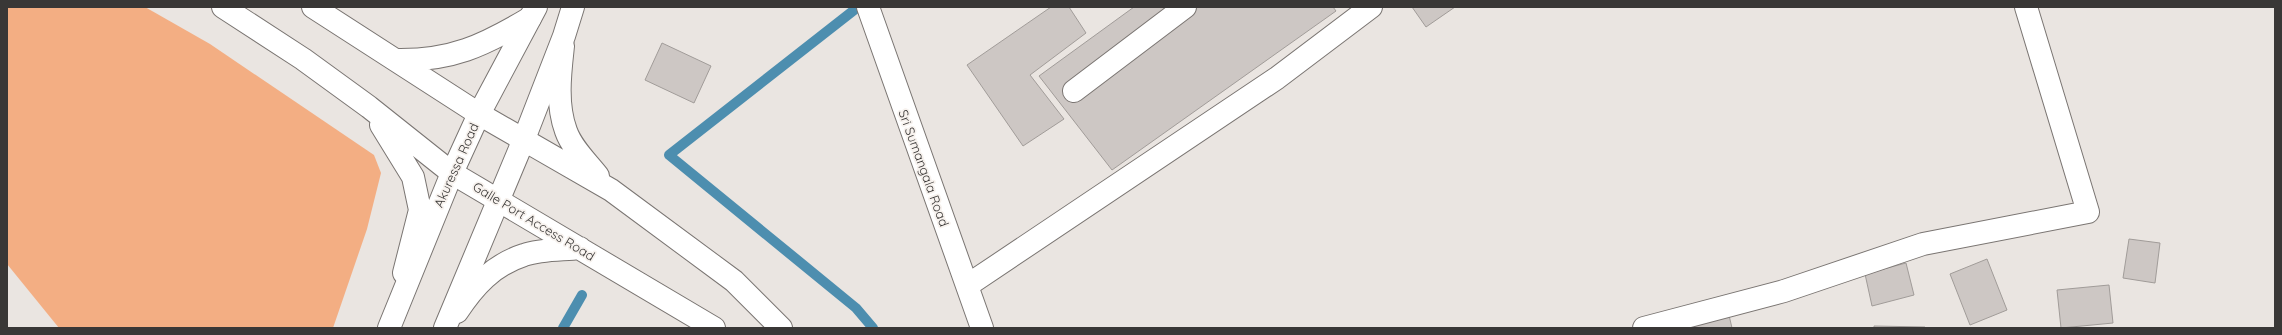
<svg xmlns="http://www.w3.org/2000/svg" width="2282" height="335" font-family="Quicksand,sans-serif">
  <rect width="100%" height="100%" fill="#eae5e1"/>
  <path fill="#f3ae83" d="M7,7H145L210,44L374,155L381,173L367,229L333,328H59L7,264Z"/>
  <g fill="none" stroke-linecap="round" stroke-linejoin="round">
    <path stroke="#4d8eaf" stroke-width="10" d="M858,7L669,155L856,308L873,328
      M563,328L582,295"/>
  </g>
  <path fill="#cdc7c4" stroke="#a19c99" d="M1051,7H1069L1086,33L1030,75L1064,119L1023,146L967,65Z
    M1134,7H1333L1336,11L1112,170L1039,76Z
    M1412,7H1455L1426,27Z
    M662,43L711,66L694,103L645,80Z
    M2129,239L2160,243L2155,283L2123,278Z
    M1987,259L2007,310L1970,325L1950,274Z
    M1906,263L1914,295L1872,306L1865,274Z
    M2109,285L2113,323L2061,328L2057,290Z
    M1728,311L1732,328H1676Z
    M1874,326L1925,327V328H1874Z"/>
  <g fill="none" stroke-linecap="round" stroke-linejoin="round">
    <defs>
      <path id="street" d="M868,7L982,328
        M1074,91L1185,7
        M968,285L1277,78L1371,7
        M1644,328L1784,291L1923,244L2088,212L2026,7"/>
      <path id="primary" d="M223,7L303,59L369,107L452,173L714,328
        M313,7L479,114L611,190L734,281L781,328
        M563,46C560,73 556,104 566,131C572,148 587,162 598,176
        M396,60C451,61 483,46 530,18
        M381,125L413,177L420,210L404,273
        M457,312C474,286 493,265 524,255C541,249 562,250 580,248"/>
      <path id="highway" d="M389,328L452,173L479,114L536,7
        M445,328L524,139L564,36L573,7"/>
    </defs>
    <use href="#street" stroke="#7a7572" stroke-width="24"/>
    <use href="#primary" stroke="#7a7572" stroke-width="24"/>
    <use href="#highway" stroke="#7a7572" stroke-width="24"/>
    <use href="#street" stroke="#fff" stroke-width="22"/>
    <use href="#primary" stroke="#fff" stroke-width="22"/>
    <use href="#highway" stroke="#fff" stroke-width="22"/>
  </g>
  <g text-anchor="middle" dominant-baseline="central" stroke-width="3.5" stroke-linejoin="round" paint-order="stroke">
    <g font-size="13" fill="#393736" stroke="#f7f2ee">
      <text transform="translate(456 165) rotate(-66)">Akuressa Road</text>
      <text transform="translate(924 168) rotate(70)">Sri Sumangala Road</text>
      <text transform="translate(534 221) rotate(31)">Galle Port Access Road</text>
    </g>
  </g>
  <rect width="2282" height="335" fill="none" stroke="#393736" stroke-width="16"/>
</svg>
